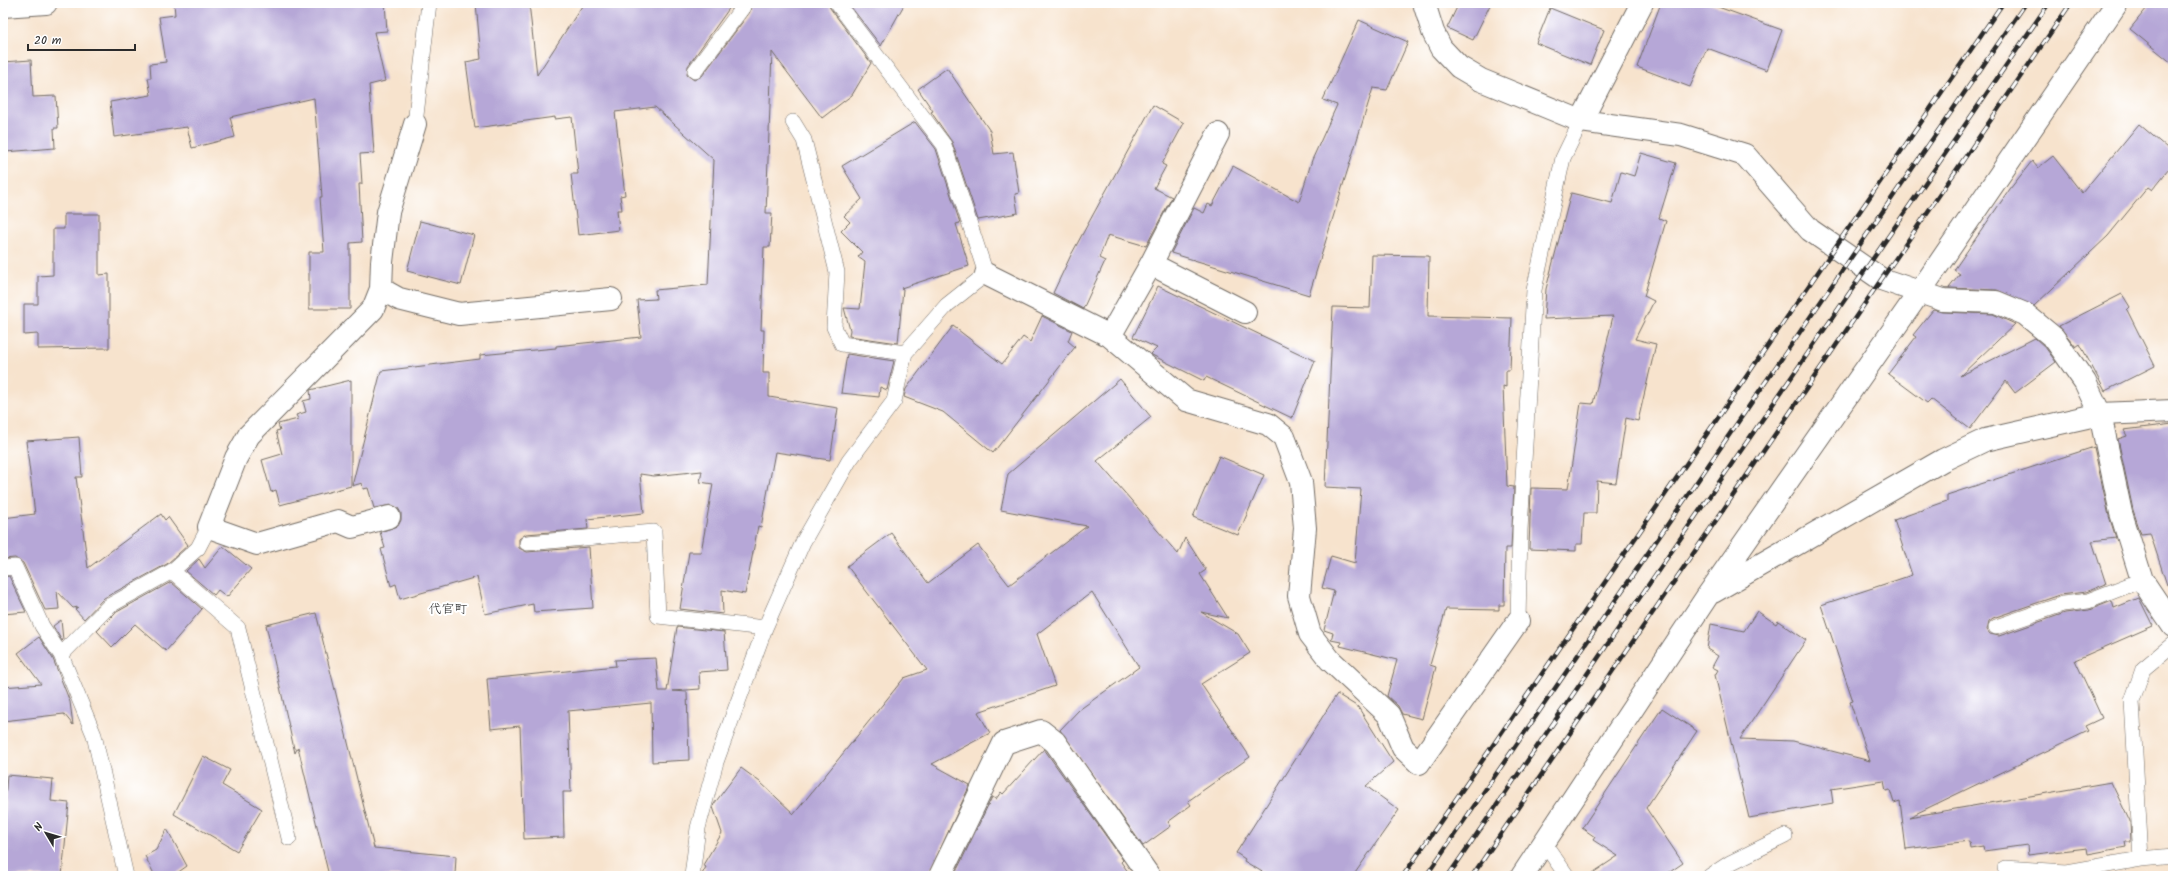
<svg xmlns="http://www.w3.org/2000/svg" width="2176" height="879" font-family="Kalam,'Klee One',sans-serif">
  <rect width="100%" height="100%" fill="#fff"/>
  <filter id="ink" filterUnits="userSpaceOnUse"><feTurbulence type="fractalNoise" baseFrequency=".025" numOctaves="2"/><feDisplacementMap in="SourceGraphic" scale="8" xChannelSelector="R" yChannelSelector="G"/><feConvolveMatrix kernelMatrix="1 2 1 2 8 2 1 2 1" color-interpolation-filters="sRGB"/></filter>
  <filter id="wash" filterUnits="userSpaceOnUse"><feTurbulence type="fractalNoise" baseFrequency=".012" numOctaves="4" result="noise"/><feDisplacementMap in="SourceGraphic" scale="16" xChannelSelector="R" yChannelSelector="G"/><feGaussianBlur stdDeviation="0.9" result="paint"/><feColorMatrix in="noise" values="0 0 0 0 0 0 0 0 0 0 0 0 0 0 0 0 0 1.4 0 .05"/><feComposite in="paint" operator="in"/></filter>
  <g filter="url(#wash)">
    <rect width="100%" height="100%" fill="#f7e3cd"/>
    <g id="blocks">
      <path fill="#b6a7d7" d="M174,3H385L387,31L374,32L385,81L369,85L374,153L360,154L362,184H359L362,242L350,243V309H309V252H324L320,197H322L314,98L230,117L235,137L192,148L187,127L114,137L110,102L151,95L148,78H151L150,64L166,62L159,17L175,15Z
        M476,3H529L537,75L584,3H733L688,66L687,75L694,80L702,76L750,12L751,3H828L830,8L871,63L852,95L822,118L772,52L766,213H772L770,247H764L761,330H764L763,373H769V397L838,408L830,460L775,452L761,527L758,526L745,594L722,590L723,614L680,609L689,552H701L713,484L700,482L702,471L654,476L640,474L644,513L587,519L588,529L526,534L519,539V548L527,552L589,547L593,608L534,612L533,604L485,614L477,577L400,599L396,584L391,586L381,549L385,548L380,532L398,526L401,520V513L398,508L392,505L374,508L368,488L363,489L362,483L352,486L381,371L480,359V355L556,348V346L641,337L637,300L656,299L655,290L708,285L714,160L655,107L615,112L625,195L620,196L622,210H617L619,230L578,235L571,174H578L572,117L555,119V117L475,128L466,62L481,59Z
        M848,3H905L881,46Z
        M1459,3H1491L1473,40L1447,28Z
        M1661,3H1707L1782,30L1767,70L1707,48L1690,87L1637,67Z
        M2151,3H2173V64L2130,29Z
        M1550,8L1604,30L1590,65L1536,43Z
        M1359,20L1408,42L1387,90L1373,88L1309,295L1171,253L1194,208L1204,213L1208,204L1212,206L1233,166L1299,202L1312,160L1337,105L1323,100Z
        M31,60L33,97L56,96L58,128H54L55,148L5,152L3,62Z
        M947,68L990,131L994,154L1013,152L1019,193L1015,194L1018,213L978,220L952,142L931,112L933,111L918,89Z
        M1153,105L1184,123L1162,164L1166,166L1154,188L1172,197L1146,246L1108,235L1099,258L1105,261L1083,309L1053,293L1071,255Z
        M915,122L936,149L960,223L956,224L969,266L901,288L903,289L898,343L849,336L850,330L844,308L860,309L865,262L858,257L862,252L841,231L850,222L844,216L862,199L842,166Z
        M2139,124L2173,153V164L2152,190L2148,187L2108,236L2034,306L1997,290L1949,288L1960,274L1954,270L2010,189L2032,161L2038,168L2053,156L2082,193Z
        M1641,153L1676,163L1659,218L1666,221L1644,296L1654,301L1635,339L1656,344L1638,421L1626,418L1616,483L1597,481L1596,513H1584L1582,544H1576V551L1529,549L1531,488L1568,489L1581,403L1593,404L1613,316L1544,319L1546,289L1571,193L1612,203L1621,172L1634,176Z
        M64,214H99V275L109,274V348L38,349V334L24,335V304H38V276L53,275V229H64Z
        M420,221L474,235L461,285L407,271Z
        M1372,255L1429,256L1428,316L1512,318L1510,370H1506V387L1503,386L1507,486L1514,487L1511,548H1505L1504,605H1499V610L1446,609L1430,665L1436,667L1422,719L1402,714L1398,706L1387,696L1397,660L1340,646L1341,642L1331,640L1333,633L1324,630L1334,591L1322,588L1331,556L1355,563L1361,489L1325,487L1333,307L1370,308Z
        M1158,286L1315,361L1292,418L1206,377L1204,381L1152,355L1151,354L1157,348L1133,337Z
        M2122,294L2130,307L2127,310L2155,366L2105,391L2080,344L2076,347L2059,326Z
        M1933,310L1943,312L1993,314L2015,324L1960,376L2035,338L2045,347L2056,362L2015,393L2006,381L1970,429L1931,399L1927,403L1888,374L1916,337L1913,335Z
        M1042,316L1072,331L1068,341L1075,347L993,453L943,412L904,397L906,389L953,326L1002,364L1023,337L1030,342Z
        M847,354L894,361L887,390L880,387L879,397L841,393Z
        M1120,379L1151,417L1097,461L1178,554L1185,538L1206,570L1200,574L1228,618L1201,612L1238,634L1250,653L1201,684L1250,757L1188,801L1191,805L1168,822L1171,826L1143,846L1060,730L1079,710L1139,667L1092,592L1037,634L1055,686L978,712L990,733L932,764L970,785L928,876H701L706,867L703,865L722,833L713,807L714,804L741,768L760,782L794,814L904,678L927,670L847,566L891,533L928,583L978,545L1009,585L1087,526L1001,510L1008,474Z
        M351,380V486L280,505L276,490L271,492L262,460L282,454L276,431L280,430L278,424L298,419L296,415L306,412L303,401L311,399L310,390Z
        M2173,424V584L2167,585L2150,533L2141,534L2133,510L2118,439L2127,436L2124,430Z
        M79,437L82,477H76L88,568L161,514L165,520L168,517L188,545L167,564L104,598L84,619L75,609L78,607L73,608L57,591L59,609L45,610L23,563L15,558L3,559V518L35,514L26,441Z
        M2094,447L2109,516L2116,538L2092,541L2106,584L2086,592L2060,595L1993,618L1989,621L1987,630L1990,634L1999,636L2065,613L2089,610L2112,601L2114,608L2139,598L2153,626L2075,660L2102,718L2085,726L2088,731L1909,817L2111,782L2130,822L2131,842H2125L2126,847L2088,854L2087,848L2028,855L2027,845L1984,851L1983,846L1970,848L1969,841L1906,849L1900,801L1894,803L1890,790L1886,791L1884,781L1831,789L1833,803L1749,818L1715,675L1718,670L1712,667L1718,656L1707,649L1711,624L1744,631L1757,611L1776,624L1778,621L1806,640L1740,739L1793,741L1870,761L1850,702L1853,701L1821,605L1912,575L1894,520L1947,501V495Z
        M1219,456L1264,475L1238,535L1193,517Z
        M223,546L251,569L227,597L218,590L214,595L186,571L199,559L205,568Z
        M9,576L26,612L3,614V577Z
        M171,582L202,609L166,651L135,624L112,647L97,631L115,613Z
        M316,613L374,848L456,856L455,876H329L298,747L295,753L266,625Z
        M61,620L63,640L62,641L53,626Z
        M677,627L724,632L727,670L699,672L700,689L673,691L687,692L689,760L652,762L651,703L568,711L571,792H563L564,837L524,839L520,726L491,729L487,679L616,666L615,660L656,658L659,691H667Z
        M39,637L53,659L70,702L73,725L64,714L3,721V687L41,684L18,653Z
        M1337,694L1358,707L1393,762L1366,786L1399,810L1353,876H1269L1244,861L1245,859L1236,853Z
        M1662,708L1697,731L1646,808L1683,863L1664,876H1588L1618,856L1593,840L1595,837L1582,828Z
        M1044,749L1123,860L1121,862L1131,876H954L992,797L996,799L1001,792L1003,794Z
        M203,756L230,770L222,785L262,809L237,851L174,814Z
        M7,775L53,779L51,801L69,803L62,876H3V825Z
        M167,829L187,866L173,876H155L145,856L156,850Z"/>
    </g>
  </g>
  <g filter="url(#ink)">
    <use href="#blocks" fill-opacity="0" stroke="#726b64" stroke-width="1"/>
    <g fill="none" stroke-linecap="round" stroke-linejoin="round">
      <defs>
        <path id="lane" d="M695,71L743,7L742,3
          M793,122L804,140L837,272L834,327L842,344L905,353
          M415,124L429,3
          M527,543L654,532L658,616L765,628
          M3,568L15,567L42,626L61,655
          M172,571L238,628L289,838
          M1518,621L1520,530L1534,290L1563,158L1581,121
          M1996,627L2063,604L2088,601L2142,580
          M1544,843L1567,876
          M2141,859L2132,701L2143,669L2173,644
          M2005,868L2067,872L2141,859L2173,856
          M126,876L94,735L61,655L109,606L172,571L198,548L209,527
          M692,876L698,828L716,762L765,628L803,542L849,461L894,401L905,353L947,305L986,274L944,145L837,3
          M1710,876L1730,863L1785,836"/>
        <path id="street" d="M1424,3L1433,32L1441,48L1459,67L1481,80L1581,121L1681,135L1745,155L1810,230L1881,279L1943,300L1996,302L2025,314L2054,338L2085,382L2100,414L2121,513L2142,580L2173,626
          M3,6L46,3
          M1581,121L1642,3
          M1151,264L1245,312
          M986,274L1110,336L1186,400L1268,424L1284,437L1301,482L1305,528L1299,596L1310,634L1330,660L1389,715L1403,748L1419,763L1518,621
          M381,289L399,299L459,314L611,299
          M1110,336L1151,264L1218,134
          M389,517L352,527L338,521L257,544L209,527L236,458L249,435L373,309L381,289L382,262L388,212L415,124
          M1713,592L1943,460L1985,440L2100,414L2173,411
          M940,876L1004,743L1041,731L1055,742L1149,876
          M1522,876L1708,595L1919,293L2117,3"/>
      </defs>
      <use href="#lane" stroke="#726b64" stroke-width="16"/>
      <use href="#street" stroke="#726b64" stroke-width="24"/>
      <use href="#lane" stroke="#fff" stroke-width="15"/>
      <use href="#street" stroke="#fff" stroke-width="22"/>
      <defs>
        <path id="rail" d="M1403,876L2003,3
          M1426,876L2026,3
          M1448,876L2049,3
          M1472,876L2071,3"/>
      </defs>
      <use href="#rail" stroke="#2b2b2b" stroke-width="4.5"/>
      <use href="#rail" stroke="#fff" stroke-width="3" stroke-dasharray="9" stroke-linecap="butt"/>
    </g>
  </g>
  <g text-anchor="middle" dominant-baseline="central" stroke-width="4" stroke-linejoin="round" paint-order="stroke">
    <g font-size="13" fill="#2b2b2b" stroke="#fff">
      <text x="448" y="609">代官町</text>
    </g>
  </g>
  <rect width="2176" height="879" fill="none" stroke="#fff" stroke-width="16"/>
  <g transform="translate(46 833) rotate(308)" stroke="#ffffff" stroke-width="3" paint-order="stroke">
  <path d="M0-3L7 15L0 10L-7 15Z" fill="#2b2b2b"/>
  <text y="-6" font-size="11" font-weight="bold" text-anchor="middle" fill="#2b2b2b">N</text>
  </g>
  <path d="M28 44v6h107v-6" fill="none" stroke="#2b2b2b" stroke-width="2"/>
  <text x="34" y="44" font-size="12" fill="#2b2b2b" stroke="#ffffff" stroke-width="3" paint-order="stroke">20 m</text>
</svg>
